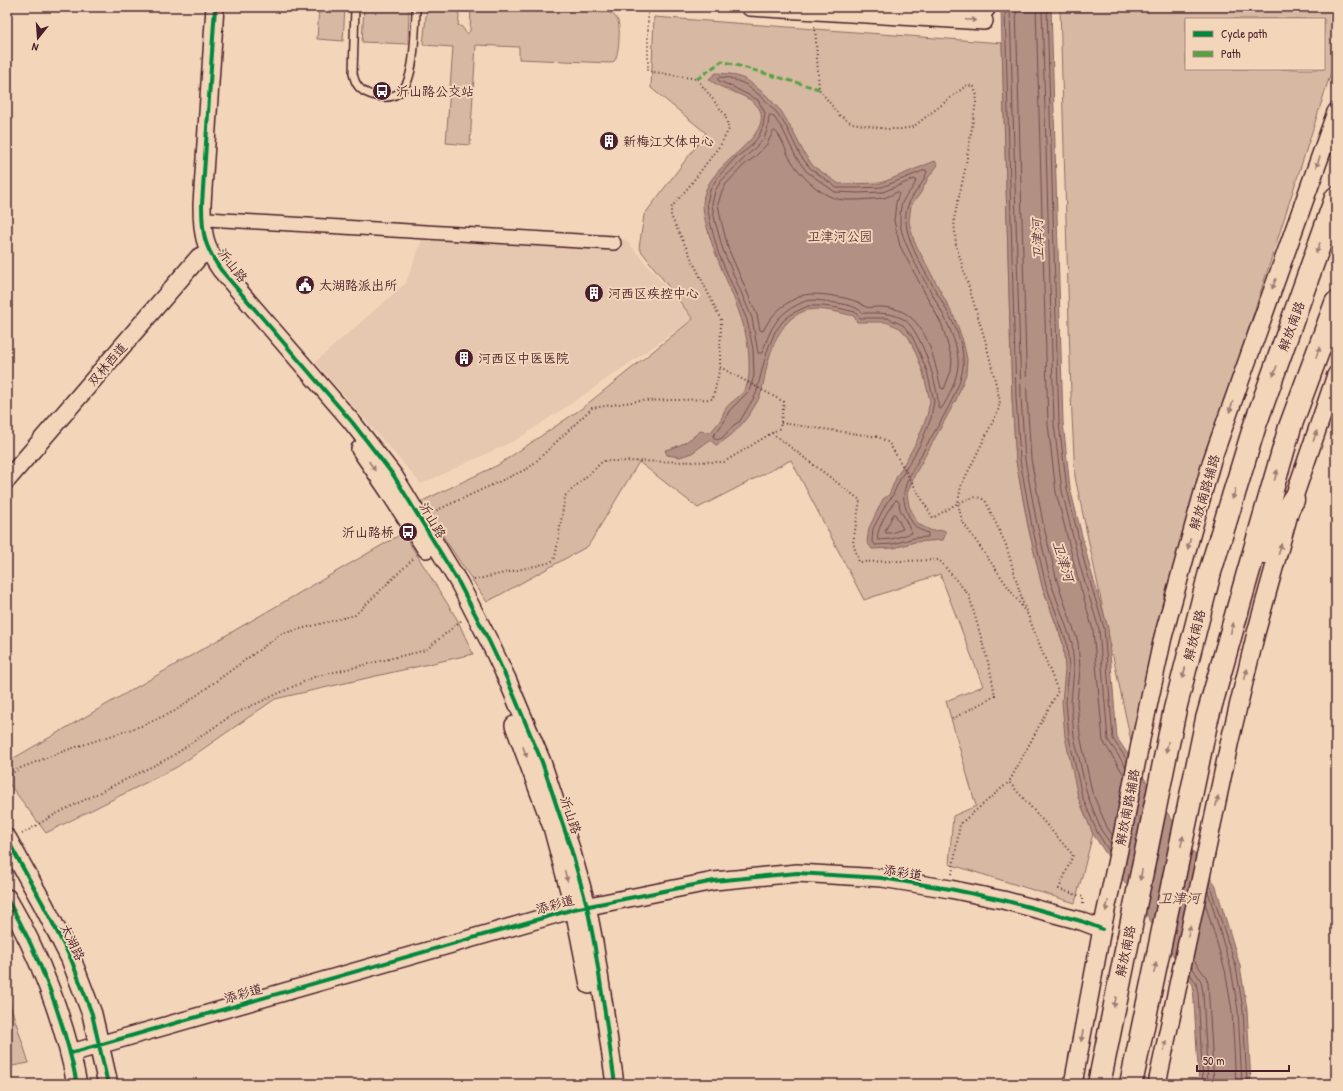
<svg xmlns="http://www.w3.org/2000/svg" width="1343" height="1091" font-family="'Patrick Hand','LXGW WenKai TC',sans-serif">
  <rect width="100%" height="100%" fill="#f3d6ba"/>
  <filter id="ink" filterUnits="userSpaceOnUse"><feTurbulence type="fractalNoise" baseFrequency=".025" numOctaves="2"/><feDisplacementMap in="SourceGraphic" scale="8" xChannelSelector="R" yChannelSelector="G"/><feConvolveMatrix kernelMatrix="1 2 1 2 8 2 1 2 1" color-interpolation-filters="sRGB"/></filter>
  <g filter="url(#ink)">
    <path fill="#e6c7af" d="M618,238L626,240L693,319L575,401L516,440L421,484L315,362L406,283L422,240L617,250Z"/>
    <path fill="#d7b8a2" stroke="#906c66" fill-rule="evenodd" d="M319,7H345L343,41L317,39Z
      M364,7H409L408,44L362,42Z
      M427,7H458L459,17L458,25L462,27L467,34L470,31L471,7H520L607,12C611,13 615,15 617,19C621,24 619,54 615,60C615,61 611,63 610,63L519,59V47L476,45L470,145L446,143L453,47L423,45Z
      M1060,7H1336V57L1188,518L1131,741L1075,477L1071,395ZM1186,19H1324V69H1186Z
      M654,17L1002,43L1012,398L1016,461L1028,526L1042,586L1063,643L1078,797L1093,834L1075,903L949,864L953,816L976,806L946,701L983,686L940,574L864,600L791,460L698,508L639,462L588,546L487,602L420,502L498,465L581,409L693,319L639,248L644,215L706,133L651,88Z
      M403,533L457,619L473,654L275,699L177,767L46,833L7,781V762Z
      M7,995L29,1063L7,1067Z"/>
    <path fill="#b29083" stroke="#886360" d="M1001,7H1051L1063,422L1070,488L1089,564L1108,628L1117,738L1215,884L1240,966L1247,1009L1251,1084H1199L1193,985L1093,834L1078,797L1065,737L1062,702L1065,669L1063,643L1042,586L1028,526L1016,461L1012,398Z
      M716,73L731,74L747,80L766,95L781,111L790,126L804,153L813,166L839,184L881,183L935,161L938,165L928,178L920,194L911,205L909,222L914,241L955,319L963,341L967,359L966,374L956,400L914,476L907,494L909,506L918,524L932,531L944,530L946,533L943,540L915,542L894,548L872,549L867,542L869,528L883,499L889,495L896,478L917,441L927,416L930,401L923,372L917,356L909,338L900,328L886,322H857L854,316C841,313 821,307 808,310C782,316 771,347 766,370C764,378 763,389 760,396C751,415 734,437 716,445L710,440L692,453L680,457L667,455L665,450C679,447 689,441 700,431L711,432C714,428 718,424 721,419C723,416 723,412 726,408C731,401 743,396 746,387C750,377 749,370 749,360C748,316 721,276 709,234C706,224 703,214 703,204C703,165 767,144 761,113C757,97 729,92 716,84C714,83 711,81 709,79Z"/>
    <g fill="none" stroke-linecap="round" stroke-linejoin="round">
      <path stroke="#744c4e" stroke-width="1" d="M1005,7L1016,397L1020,460L1032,526L1046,585L1067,643L1069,669L1066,702L1069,737L1082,796L1097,832L1109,851
        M1010,7L1021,397L1025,460L1037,524L1051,583L1072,643L1074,669L1071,702L1074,736L1087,794L1101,830L1111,844
        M1016,7L1027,397L1031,459L1043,523L1057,581L1078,642L1080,669L1077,702L1080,735L1092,792L1107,827L1112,835
        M1036,7L1048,424L1056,492L1075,568L1093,630L1103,741L1124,775
        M1042,7L1054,424L1062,491L1080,566L1099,629L1108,740L1126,767
        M1047,7L1059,423L1067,489L1085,565L1104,628L1113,739L1127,760
        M720,77L730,78L745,84L763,98L778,114L787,128L800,155L810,168L837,188H857L882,187L925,170L927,171C922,191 903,198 906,223C911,270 973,326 962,373C955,402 934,431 920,457C914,468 906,480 904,493C902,501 909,520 915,526C918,530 924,531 928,533V537L914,538L893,544L875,545L872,541L873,529L887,502L892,497L900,479L921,443L931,418L934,401L927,371L920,354L912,336L903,325L887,318H860L855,312L838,308L823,306H808L793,313L783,321L775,332L769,346L763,366L756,394L740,421L734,425L722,438L717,440L713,437L714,435L724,422L729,411L749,391L754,376L753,349L747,320L718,252L710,222L707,203L710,190L717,178L735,158L749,148L759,136L763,126L765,113L758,100L731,86L719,81L718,79Z
        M771,115L774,117L783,130L796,157L806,171L835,192L858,193L883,192L914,179L916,180C914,189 907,193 903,201C900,206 900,216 900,222C901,235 908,248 913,259C927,288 955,327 958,358C960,373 949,398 941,409L938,408C940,390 921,331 905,320C892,312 878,313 863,313C856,306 845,304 835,303C826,301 815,299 806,301C803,302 799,304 795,306C775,316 769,333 762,353H758L752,318L723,250L715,221L712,204L715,191L721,181L764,139L768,127L769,116Z
        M775,131C783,138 785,151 791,160C799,174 818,193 834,198C844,202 872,199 883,198C888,197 893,194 897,192L899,193L896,203L894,221L900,246L942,325L952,359L951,371L944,389L941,388C935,365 930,332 909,316C901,309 889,307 878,307C875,307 869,308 866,307C863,306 861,303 858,302C845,297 817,292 804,295C786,301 771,314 763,331L760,330L757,315L728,248L721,220L718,204L721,194L726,184L743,166L756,156L767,144L773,132Z
        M896,500L899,502L900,509L912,533L892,539L878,540C875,531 889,507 896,500Z
        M895,514L903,529L891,533H886L885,531L893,515Z
        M1209,883L1236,967L1243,1010L1247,1084
        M1208,891L1231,969L1238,1010L1242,1084
        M1205,903L1225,970L1232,1011L1236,1084
        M1193,959L1206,977L1208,983L1214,1084
        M1192,967L1201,981L1203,993L1208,1084
        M1190,974L1196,983L1198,993L1203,1084"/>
      <defs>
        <path id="service" d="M355,7L353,73C355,85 360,91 372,95C408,106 412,73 414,47C415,34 416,20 416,7"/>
        <path id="minor" d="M207,219L614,243"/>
        <path id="tertiary" d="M215,7L202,204C202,234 204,246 221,270L352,422L394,476L459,583L489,641L507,679L542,762L571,849L587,906L594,942L605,1013L615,1084
          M750,7L984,21
          M957,7L986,9
          M360,449L388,490L426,549
          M7,480L199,257L209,252
          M514,725L552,827L574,909L589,985
          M71,1053L574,909L714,881L797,873L882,878L950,889L1003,900L1081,921L1102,929
          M1073,1084L1102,929L1123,831L1141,739L1163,637L1212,460L1336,112
          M1157,1084L1230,740L1256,633L1293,500L1336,375"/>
        <path id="secondary" d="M7,839L43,904L71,959L92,1014L108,1084
          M7,899C39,953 65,1023 77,1084"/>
        <path id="trunk" d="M1262,553L1293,500
          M1099,1084L1175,709L1210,572L1254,428L1336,198
          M1131,1084L1207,719L1246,580L1290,427L1336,303"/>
      </defs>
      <use href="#service" stroke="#4a1f2b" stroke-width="10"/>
      <use href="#minor" stroke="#4a1f2b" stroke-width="16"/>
      <use href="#tertiary" stroke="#4a1f2b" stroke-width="20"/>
      <use href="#secondary" stroke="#4a1f2b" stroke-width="22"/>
      <use href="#trunk" stroke="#4a1f2b" stroke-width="25"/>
      <path stroke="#4a1f2b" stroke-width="2" stroke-dasharray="1 3" stroke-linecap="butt" d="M815,26L819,89L839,115L852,123L887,129H901L913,127L967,85L974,87L977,96L965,170L954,219L956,245L986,343L1000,401L998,411L961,486L958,503C969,499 977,493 986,502L1006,545L1023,603L1058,691L1009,782L1073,855L1059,889L1083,897V907
        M781,423L879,437L889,443L933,518L958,503L962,521L1027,614
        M772,433L860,500L853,543L859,562L939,560L969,595L990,669L995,696L952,719
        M433,512L529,468L592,408L638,401L713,399L720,367
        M474,580L548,563L554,560L556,553L565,496L603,461L724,462L780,428L784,402L720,367L721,320L671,216V208L691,184L721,144L729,129L725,115L697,79L648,71V7
        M7,777L18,769L64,751L141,726L175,711L281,634L355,615L415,557
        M22,834L52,816L171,757L232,715L314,677L426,650L463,619
        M952,874L960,824L1009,782"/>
      <use href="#service" stroke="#f3d6ba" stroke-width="7"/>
      <use href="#minor" stroke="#f3d6ba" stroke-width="13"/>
      <use href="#tertiary" stroke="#f3d6ba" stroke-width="17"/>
      <use href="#secondary" stroke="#f3d6ba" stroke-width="19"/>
      <use href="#trunk" stroke="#f3d6ba" stroke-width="22"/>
      <path stroke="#56a243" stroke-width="3" stroke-dasharray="6 3" stroke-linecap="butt" d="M697,79L722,61L819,89"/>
      <defs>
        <path id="cycleway" d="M215,7L202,204C202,234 204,246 221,270L352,422L394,476L459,583L489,641L507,679L542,762L571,849L587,906L594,942L605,1013L615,1084
          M7,839L43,904L71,959L92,1014L108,1084
          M7,899C39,953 65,1023 77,1084
          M71,1053L574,909L714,881L797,873L882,878L950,889L1003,900L1081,921L1102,929"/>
      </defs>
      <use href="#cycleway" stroke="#f3d6ba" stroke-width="6"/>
      <use href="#cycleway" stroke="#00873e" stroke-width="4"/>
    </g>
    <defs><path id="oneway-solid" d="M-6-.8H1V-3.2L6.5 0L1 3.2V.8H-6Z"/></defs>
    <g fill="#9e7a72">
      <use href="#oneway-solid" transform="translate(971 20) rotate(3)"/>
      <use href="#oneway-solid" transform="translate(1318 162) rotate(110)"/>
      <use href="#oneway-solid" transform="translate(1318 248) rotate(110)"/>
      <use href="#oneway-solid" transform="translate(1274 284) rotate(110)"/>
      <use href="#oneway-solid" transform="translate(1318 352) rotate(-70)"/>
      <use href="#oneway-solid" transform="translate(1275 371) rotate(110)"/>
      <use href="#oneway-solid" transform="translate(1231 407) rotate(109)"/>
      <use href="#oneway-solid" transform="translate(1315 436) rotate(-71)"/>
      <use href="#oneway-solid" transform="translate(372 466) rotate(56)"/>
      <use href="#oneway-solid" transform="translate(1276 475) rotate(-74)"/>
      <use href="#oneway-solid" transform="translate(1234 494) rotate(107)"/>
      <use href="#oneway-solid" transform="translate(1189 544) rotate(105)"/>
      <use href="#oneway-solid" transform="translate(1280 549) rotate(-74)"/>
      <use href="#oneway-solid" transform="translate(1232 628) rotate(-75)"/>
      <use href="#oneway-solid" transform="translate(1184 673) rotate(104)"/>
      <use href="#oneway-solid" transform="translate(1246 674) rotate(-76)"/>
      <use href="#oneway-solid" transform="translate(1167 747) rotate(102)"/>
      <use href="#oneway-solid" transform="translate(525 752) rotate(69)"/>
      <use href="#oneway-solid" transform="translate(1217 801) rotate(-78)"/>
      <use href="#oneway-solid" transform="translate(1182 841) rotate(-78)"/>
      <use href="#oneway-solid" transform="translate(1141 875) rotate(102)"/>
      <use href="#oneway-solid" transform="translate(566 876) rotate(76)"/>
      <use href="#oneway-solid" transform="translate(1107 906) rotate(102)"/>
      <use href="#oneway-solid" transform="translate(1189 931) rotate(-78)"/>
      <use href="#oneway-solid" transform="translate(1155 968) rotate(-78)"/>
      <use href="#oneway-solid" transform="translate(1115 1002) rotate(102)"/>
      <use href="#oneway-solid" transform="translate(1082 1036) rotate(100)"/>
      <use href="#oneway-solid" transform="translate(1165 1046) rotate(-78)"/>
    </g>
  </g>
  <defs>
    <symbol id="bus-disc" viewBox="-11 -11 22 22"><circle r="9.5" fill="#4a1f2b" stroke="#f3d6ba"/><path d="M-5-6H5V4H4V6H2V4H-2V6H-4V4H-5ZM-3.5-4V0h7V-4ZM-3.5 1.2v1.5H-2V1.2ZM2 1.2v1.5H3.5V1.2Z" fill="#fff"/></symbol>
    <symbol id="building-disc" viewBox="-11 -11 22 22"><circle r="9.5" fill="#4a1f2b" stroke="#f3d6ba"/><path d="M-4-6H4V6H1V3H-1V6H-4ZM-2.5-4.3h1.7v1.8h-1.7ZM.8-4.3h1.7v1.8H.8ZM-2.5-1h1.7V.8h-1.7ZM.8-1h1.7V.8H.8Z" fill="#fff"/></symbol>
    <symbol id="civic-disc" viewBox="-11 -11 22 22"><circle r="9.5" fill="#4a1f2b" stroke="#f3d6ba"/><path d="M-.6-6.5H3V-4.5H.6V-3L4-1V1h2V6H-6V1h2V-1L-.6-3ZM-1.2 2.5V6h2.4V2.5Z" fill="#fff"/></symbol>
  </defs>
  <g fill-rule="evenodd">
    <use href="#bus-disc" x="371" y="80" width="22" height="22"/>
    <use href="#building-disc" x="598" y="130" width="22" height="22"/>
    <use href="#civic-disc" x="294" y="274" width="22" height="22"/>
    <use href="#building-disc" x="583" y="282" width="22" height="22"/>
    <use href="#building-disc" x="453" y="347" width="22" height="22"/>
    <use href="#bus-disc" x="397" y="521" width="22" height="22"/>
  </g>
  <g text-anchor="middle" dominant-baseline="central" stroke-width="4" stroke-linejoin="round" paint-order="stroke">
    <g font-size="13" fill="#4a1f2b" stroke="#f3d6ba" text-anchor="start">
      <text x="396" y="91">沂山路公交站</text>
      <text x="623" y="141">新梅江文体中心</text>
      <text x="319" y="285">太湖路派出所</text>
      <text x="608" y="293">河西区疾控中心</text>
      <text x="478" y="358">河西区中医医院</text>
      <text x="394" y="532" text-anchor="end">沂山路桥</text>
    </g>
    <g font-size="13" fill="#5f363d" stroke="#f3d6ba">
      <text x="840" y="236">卫津河公园</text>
    </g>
    <g font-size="13" fill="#4a1f2b" stroke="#f3d6ba">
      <text transform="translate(233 265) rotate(52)">沂山路</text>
      <text transform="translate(1291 326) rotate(-70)">解放南路</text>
      <text transform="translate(107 364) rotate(-49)">双林西道</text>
      <text transform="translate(1204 492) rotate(-74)">解放南路辅路</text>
      <text transform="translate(433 520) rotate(59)">沂山路</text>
      <text transform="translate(1194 635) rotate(-76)">解放南路</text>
      <text transform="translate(1127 807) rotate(-79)">解放南路辅路</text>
      <text transform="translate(571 815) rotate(71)">沂山路</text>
      <text transform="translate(903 872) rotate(9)">添彩道</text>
      <text transform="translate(555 904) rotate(-15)">添彩道</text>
      <text transform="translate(73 942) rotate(64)">太湖路</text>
      <text transform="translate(1125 951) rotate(-78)">解放南路</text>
      <text transform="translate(243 993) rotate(-16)">添彩道</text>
    </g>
    <g font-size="14" font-style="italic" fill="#643b41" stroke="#f3d6ba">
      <text transform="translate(1037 240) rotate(-92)">卫津河</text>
      <text transform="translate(1064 561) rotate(73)">卫津河</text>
      <text x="1179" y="897">卫津河</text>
    </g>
  </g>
  <rect width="1343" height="1091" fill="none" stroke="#f3d6ba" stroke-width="24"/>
  <rect x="12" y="12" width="1319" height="1067" fill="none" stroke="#4a1f2b" stroke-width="1.5" filter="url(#ink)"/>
  <rect x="1185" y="18" width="140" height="52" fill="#f3d6ba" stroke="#af8d81"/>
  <rect x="1193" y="31" width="20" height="6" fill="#00873e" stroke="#af8d81"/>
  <text x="1221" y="38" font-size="12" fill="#4a1f2b">Cycle path</text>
  <rect x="1193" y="51" width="20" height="6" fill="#56a243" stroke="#af8d81"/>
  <text x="1221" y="58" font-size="12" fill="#4a1f2b">Path</text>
  <g transform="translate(38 38) rotate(197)" stroke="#f3d6ba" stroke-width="3" paint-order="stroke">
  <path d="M0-3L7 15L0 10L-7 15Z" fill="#4a1f2b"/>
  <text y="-6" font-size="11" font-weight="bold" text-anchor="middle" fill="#4a1f2b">N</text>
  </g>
  <path d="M1197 1065v6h92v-6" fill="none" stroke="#4a1f2b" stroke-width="2"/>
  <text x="1203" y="1065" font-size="12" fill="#4a1f2b" stroke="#f3d6ba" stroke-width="3" paint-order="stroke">50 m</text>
</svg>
